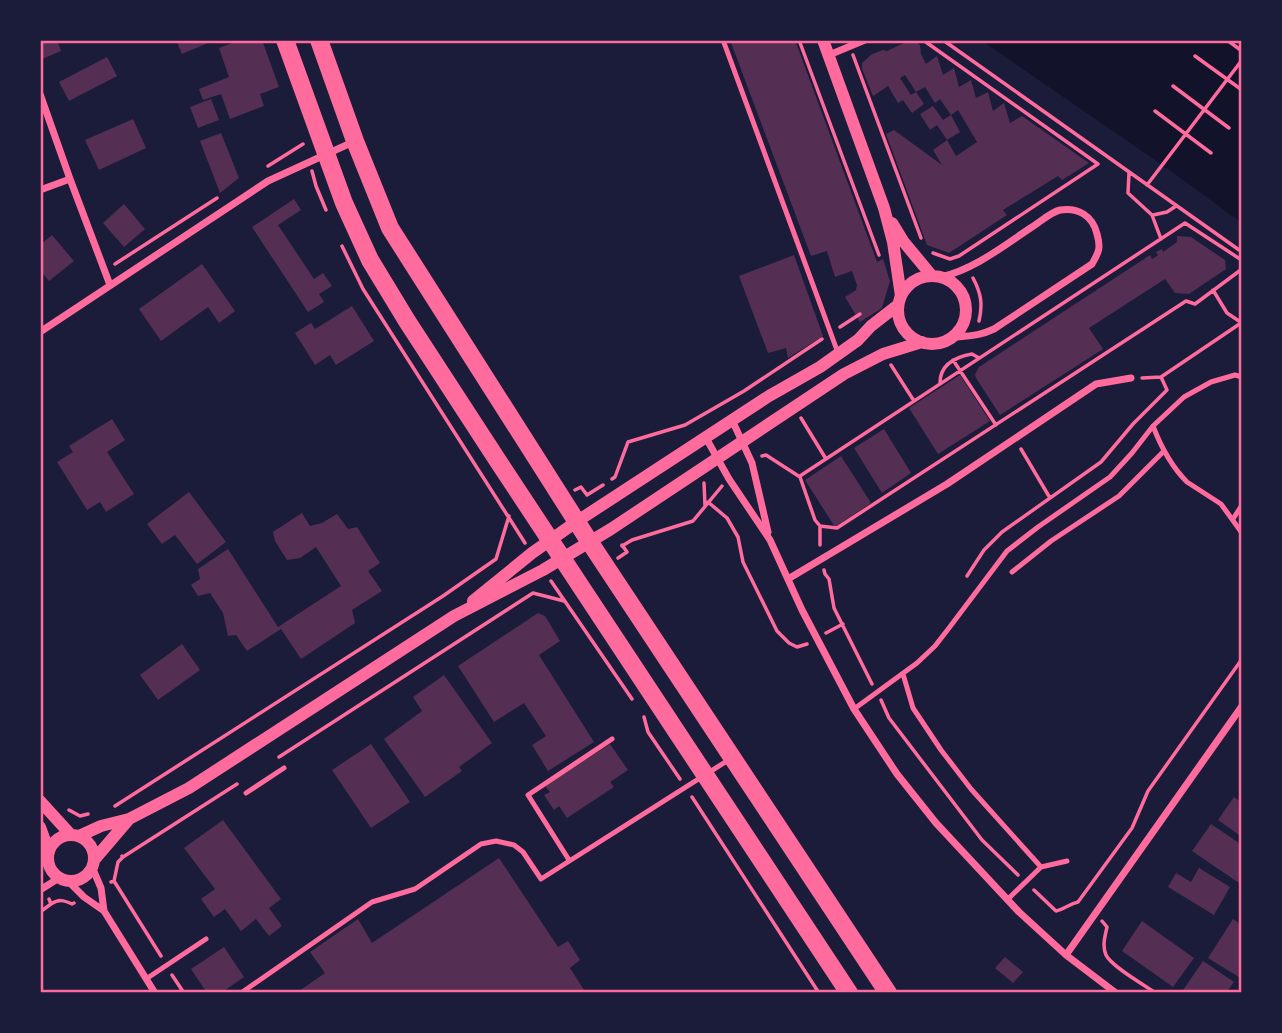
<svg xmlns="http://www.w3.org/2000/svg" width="1282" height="1033" font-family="'Work Sans',sans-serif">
  <rect width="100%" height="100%" fill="#1b1b3a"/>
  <path fill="#12122b" d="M981,40H1242V223L1168,169Z"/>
  <path fill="#542f53" d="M40,40H57L61,51L40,60Z
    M176,40H215L182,54Z
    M240,40H262L279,87L260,94L264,106L230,119L221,94L203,100L199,89L229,77L219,48Z
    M730,40H795L877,262L883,259L890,281L882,308L860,322L845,297L856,290L857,285L852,271L835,277L827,251L811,256Z
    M910,40H914L920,45L921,54L926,64L937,56L943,75L954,68L959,87L971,80L976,98L988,92L993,111L1004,103L1010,123L1022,116L1089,163L1062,180L1058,176L1003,210L1007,215L949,253L927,245L886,134L894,130L942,165L933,150L947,140L956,156L977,142L958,110L951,115L940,99L935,103L925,87L916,92L905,75L900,78L911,95L916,92L924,104L912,113L903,100L898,103L888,86L873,96L862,69V63L872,54L883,50L887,51Z
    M107,57L117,76L69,101L59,82Z
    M211,99L219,120L198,128L190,107Z
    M933,106L943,120L951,115L960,132L947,140L937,125L930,130L920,114Z
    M133,119L146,148L99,170L85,140Z
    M221,133L239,178L220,193L200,141Z
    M294,199L301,210L278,225L314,279L323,273L332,286L319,294L324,302L308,312L252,227Z
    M124,204L145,229L124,247L103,223Z
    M52,235L74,261L49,281L40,270V245Z
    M1177,236L1191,237L1225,260L1226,269L1189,294L1175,293L1165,279L1089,328L1103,349L1000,415L976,378L975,374L979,367L1150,255L1152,259L1158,255L1156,252L1162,249L1163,252L1177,242Z
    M794,255L823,336L788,358L786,348L768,353L739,276Z
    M202,264L235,311L219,323L208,307L161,341L139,309Z
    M352,306L374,341L336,365L330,355L315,365L295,333L311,323L315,329Z
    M960,375L990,421L938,454L909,408Z
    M112,419L125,440L107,452L134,494L106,512L100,502L87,510L57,462L73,452L69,446Z
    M884,429L911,473L882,493L854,448Z
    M841,456L871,503L835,527L805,480Z
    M189,492L226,542L197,564L175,535L162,544L147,524Z
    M302,513L310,526L322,523L337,514L348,529L357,527L380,563L368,571L382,591L352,610L355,623L301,659L281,629L247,651L236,635L228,636L223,613L210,593L198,596L191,585L200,579L198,569L228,549L278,627L341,586L316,547L300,558L287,560L275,541L273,532Z
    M538,613L545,616L560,641L539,655L594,742L548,771L532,745L546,736L524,703L494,722L458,666Z
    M182,644L200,670L158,700L140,675Z
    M444,675L492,743L459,767L462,771L425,797L384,739L422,711L413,697Z
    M371,744L410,802L371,828L332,770Z
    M610,744L628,770L610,782L614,787L567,818L559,806L554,810L544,795L550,792L545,786Z
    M1234,797L1242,803V837L1218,820Z
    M223,820L281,899L269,908L282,926L269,936L256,919L241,931L225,909L214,917L201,899L215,889L184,848Z
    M1211,824L1242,845V885L1192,851Z
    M499,858L558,947L568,941L580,960L570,968L586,993H296L325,973L310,952L358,919L372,943Z
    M1199,868L1230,887L1214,915L1168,887L1176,873L1191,882Z
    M1233,919L1242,925V979L1208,958Z
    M1142,921L1194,958L1173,987L1122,951Z
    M224,947L244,977L221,993H207L191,969Z
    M1005,957L1023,972L1013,983L995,968Z
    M1203,961L1234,982L1226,993H1181Z"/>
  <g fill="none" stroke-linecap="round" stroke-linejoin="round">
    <path stroke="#ff6b9d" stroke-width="3.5" d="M799,40L879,255
      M923,40L1098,164L959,256L950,259L933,253
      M943,40L1242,252
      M1227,40L1242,51
      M853,55L921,238
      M1195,56L1242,90
      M1173,86L1229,128
      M1155,111L1211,153
      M268,166L303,144
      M312,171L316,186L326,210
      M1129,173L1128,193L1152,215L1161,239
      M1147,185L1242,60
      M1153,215L1167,212L1176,206
      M342,246L363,289L525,543
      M115,264L217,198
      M973,278C981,293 983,304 979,321
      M1213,290L1227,313L1242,323
      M840,327L860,314
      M953,360L996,425
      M891,365L914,401
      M1142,378L1161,377
      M940,383C940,364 955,357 972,354L979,358
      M801,418L826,459
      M1021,449L1050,498
      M762,456L766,455L800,477L815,520L820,526L837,528L1186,301L1195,304L1242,269
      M800,476L1185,223L1240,259L1242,257
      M612,479L615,477L628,442L685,425L744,391L822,339
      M704,483L705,506
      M575,490L581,487L587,495
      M587,495L603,485
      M708,502L727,518L738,537L743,562L777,631L789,643L797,647L807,644
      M820,526V545
      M622,546L632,540L693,521L722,486
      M618,558L627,552L622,545
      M824,570L825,574L829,579L834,608L872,684
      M967,576L984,550L1002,532L1101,462L1133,424L1167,390L1161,377L1241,323
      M551,581L632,699
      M826,633L843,624
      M881,700L889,718L982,840L1018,875
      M644,717L648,732L680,779
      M279,757L533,593L564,601
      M692,797L819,993
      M115,806L443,596L496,559L509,516
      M69,810L80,816L88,814
      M123,857L237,784
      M114,881L161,956
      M111,882L114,881L118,862L123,857L122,856
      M1034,890L1056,911C1065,909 1069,904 1078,902L1132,828L1148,791L1242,659
      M49,899L51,904C59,899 63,900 72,904L74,903
      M40,912L51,904
      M1102,921L1107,927C1105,936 1102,946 1106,955C1111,966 1144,985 1156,993
      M172,975L184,993"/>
    <path stroke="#ff6b9d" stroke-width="5" d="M723,40L838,353
      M1153,426C1161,447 1171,466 1187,482L1221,504L1242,533
      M1233,519L1242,505
      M1012,572L1051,541L1119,496L1164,451
      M903,674L913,708L941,750L971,789L1041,867
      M854,709L917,663L935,646L949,628L1007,551L1038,527L1110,477L1132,453L1153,426L1184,397L1211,382L1235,375L1242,377
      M246,793L284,768
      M569,860L528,795L612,739
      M1007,900L1041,867L1067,861
      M146,979L206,939
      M241,993L372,902L415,889L481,844L496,841L514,845L523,852L541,879L730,759"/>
    <path stroke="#ff6b9d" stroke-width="7" d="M829,55L865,40
      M40,94L70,179L110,285
      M40,190L70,179
      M941,277C975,269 1003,246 1032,227C1040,222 1051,212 1060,210C1078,207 1093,216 1097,234C1101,248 1099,252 1092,264L994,329C977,337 968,335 950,338
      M40,332L268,181L353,142
      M732,420L752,463L768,532
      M706,438L729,479L770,540L802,610L854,709L897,774L936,823L1019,912L1066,955L1116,993
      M788,579L947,484L1096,384L1131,378
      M40,863L48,855
      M92,867L101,888L104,911
      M67,880L84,897L104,911L155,993
      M40,890L59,878
      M1066,955L1242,706"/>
    <path stroke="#ff6b9d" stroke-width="12" d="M823,40L884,208L893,242L901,296
      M892,223L903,241L932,276
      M898 310a34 34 0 1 1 68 0a34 34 0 1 1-68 0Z
      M473,601L532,553L576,522L769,396L820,367L858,340L871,326L898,305
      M40,801L71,835
      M40,827L49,852
      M48 858a23 23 0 1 1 46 0a23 23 0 1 1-46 0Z
      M79,836L101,826L129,819L189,788L454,616L543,570L611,529L844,374L883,354L922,342
      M94,860L129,819"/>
    <path stroke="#ff6b9d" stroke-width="18" d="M285,40L344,203L370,260L407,321L498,461L849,993
      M319,40L355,141L390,228L589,541L888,993"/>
  </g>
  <rect width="1282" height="1033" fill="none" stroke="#1b1b3a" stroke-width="84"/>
  <rect x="42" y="42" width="1198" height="949" fill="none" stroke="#ff6b9d" stroke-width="2.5"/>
</svg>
